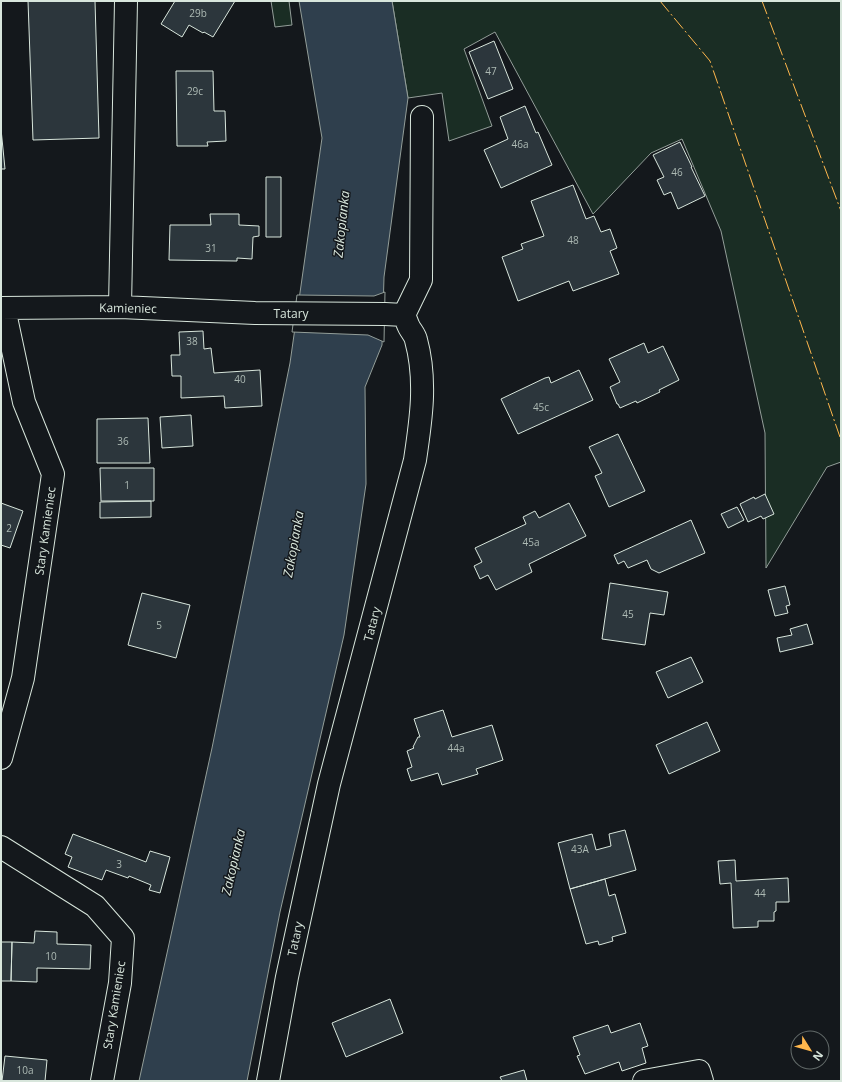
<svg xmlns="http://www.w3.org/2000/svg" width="842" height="1082" font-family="'Open Sans',sans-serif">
  <rect width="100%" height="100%" fill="#14181c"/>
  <path fill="#1a2d24" stroke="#939e99" d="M271,1H289L292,25L275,27Z
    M392,1H841V462L827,467L766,568L765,433L721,231L682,139L651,153L593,214L495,32L464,49L492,126L449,141L442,93L408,98Z"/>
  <path fill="#2f3f4d" stroke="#939e99" d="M299,1H392L408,98L384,277L382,345L365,387L366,484L344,635L280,912L247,1081H139L212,748L290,363L322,138Z"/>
  <path fill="#14181c" stroke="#939e99" d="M385,292L384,342L368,335L292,332L297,295L374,296Z"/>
  <path fill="#2c363c" stroke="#d8e6dc" d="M28,1H95L99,138L33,140Z
    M175,1H235L213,37L204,32L203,33L189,25L182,37L161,24Z
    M494,41L513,89L488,99L469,52Z
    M176,71H213L214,111H225L226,141L207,142L208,146H177Z
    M525,106L536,133L538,132L552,165L501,188L484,150L508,139L500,117Z
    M1,129L5,169H1Z
    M680,142L692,167H691L705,196L678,209L671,192L664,195L657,180L664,177L653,155Z
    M266,177H281V237H266Z
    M573,185L586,219L594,216L601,232L610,229L617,248L610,251L619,274L573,291L569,281L518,301L502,257L523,249L521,244L544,236L531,201Z
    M210,214H239V225L259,226V236L253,237L252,259L237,258V261L169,260L170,225H211Z
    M203,331L204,349L211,348L214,373L260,370L262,406L225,408L224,396L181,398V376H172L171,355H180L179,332Z
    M644,343L648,353L663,346L679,380L659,390L660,392L637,403L636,401L620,408L618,404H617L610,387L620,382L609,359Z
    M579,370L593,400L518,434L501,399L545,378L549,377L551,383Z
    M191,415L193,446L162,448L160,417Z
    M148,418L150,463H97V419Z
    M618,434L645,491L609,507L595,476L602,473L589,447Z
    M100,468H154V501H101Z
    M765,494L774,514L763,519L761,516L748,522L740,504L754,497L755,499Z
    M151,501V517L100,518V502Z
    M1,503L23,511L10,548L1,545Z
    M569,503L586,536L529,564L532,572L496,590L488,575L480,579L474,566L482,562L475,548L526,524L523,517L535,511L539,518Z
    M737,507L744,520L728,528L721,514Z
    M691,520L705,553L659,573L651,569L647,560L628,568L624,561L618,564L614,555Z
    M610,583L668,592L664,615L650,613L645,645L602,639Z
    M785,586L790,605L786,606L788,613L775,616L768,590Z
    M142,593L190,605L176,658L128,645Z
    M807,624L813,644L780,652L777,638L792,635L790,629Z
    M691,657L703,682L668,698L656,672Z
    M443,710L452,737L492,725L503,760L476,769L478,774L442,785L438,773L411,781L407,769L412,767L407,751L414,748L413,747L418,737H420L414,719Z
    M707,722L720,751L669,774L656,745Z
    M625,830L636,870L570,889L558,843L592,834L596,850L611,846L609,834Z
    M73,834L146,862L150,851L170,857L160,893L149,890L151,885L129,876L128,878L106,870L102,880L68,867L72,857L65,854Z
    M735,860L736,881L788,878L789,902H776V911L774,912V921H758V927L733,928L731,883L720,884L718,861Z
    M605,879L609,896L615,894L626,933L612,937L613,941L599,945L598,941L586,944L570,889Z
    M35,931L57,932V944L91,945L90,969L37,968V982L11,981L12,942L34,943Z
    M1,942H12L11,981H1Z
    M390,999L403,1033L346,1057L332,1023Z
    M640,1023L648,1046L642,1048L646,1063L622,1071L619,1062L585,1074L577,1056L580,1055L573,1037L608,1025L611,1033Z
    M5,1056L47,1060L45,1081H2Z
    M524,1070L527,1081H502L500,1077Z"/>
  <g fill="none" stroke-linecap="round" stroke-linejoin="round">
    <defs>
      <path id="minor" d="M120,307L126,1
        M1,308L120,307L255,313L385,314L404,315C406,319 407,323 409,327C411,331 415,335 416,340C427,380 421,420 415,460L329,784L287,977L268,1081
        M404,315L421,280L422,117
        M1,758L23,678L53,474L24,402L4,308
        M1,847L95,906L123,938L120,983L102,1081
        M644,1081L699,1071L702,1081"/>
    </defs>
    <use href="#minor" stroke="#d8e6dc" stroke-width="24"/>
    <use href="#minor" stroke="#14181c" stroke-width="22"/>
    <path stroke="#ffb74d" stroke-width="1" stroke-dasharray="14 3 2 3" stroke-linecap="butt" d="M660,1L710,61L841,440
      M762,1L841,211"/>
  </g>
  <g text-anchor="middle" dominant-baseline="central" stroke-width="3" stroke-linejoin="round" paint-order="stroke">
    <g font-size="10" fill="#adbab4">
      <text x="198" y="13">29b</text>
      <text x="491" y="71">47</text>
      <text x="195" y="91">29c</text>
      <text x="520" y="144">46a</text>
      <text x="677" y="172">46</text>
      <text x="573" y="240">48</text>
      <text x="211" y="248">31</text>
      <text x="192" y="341">38</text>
      <text x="240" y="379">40</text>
      <text x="541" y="407">45c</text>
      <text x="123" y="441">36</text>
      <text x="127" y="485">1</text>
      <text x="9" y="528">2</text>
      <text x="531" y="542">45a</text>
      <text x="628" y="614">45</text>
      <text x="159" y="625">5</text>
      <text x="456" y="748">44a</text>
      <text x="580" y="849">43A</text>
      <text x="119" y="864">3</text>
      <text x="760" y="893">44</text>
      <text x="51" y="956">10</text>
      <text x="25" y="1070">10a</text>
    </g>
    <g font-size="12" fill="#d8e6dc" stroke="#14181c">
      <text transform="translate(128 308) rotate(1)">Kamieniec</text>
      <text x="291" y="313">Tatary</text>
      <text transform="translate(45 531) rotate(-82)">Stary Kamieniec</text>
      <text transform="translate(372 624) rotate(-75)">Tatary</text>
      <text transform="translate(295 939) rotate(-78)">Tatary</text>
      <text transform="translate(114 1005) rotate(-81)">Stary Kamieniec</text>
    </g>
    <g font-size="13" font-style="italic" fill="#d8e6dc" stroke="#14181c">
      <text transform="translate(341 224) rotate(-84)">Zakopianka</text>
      <text transform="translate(293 544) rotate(-80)">Zakopianka</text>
      <text transform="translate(233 862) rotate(-77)">Zakopianka</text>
    </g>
  </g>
  <rect width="842" height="1082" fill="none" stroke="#d8e6dc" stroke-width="4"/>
  <g transform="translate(810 1050) rotate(127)"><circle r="19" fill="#14181c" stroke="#626a69"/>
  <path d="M0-3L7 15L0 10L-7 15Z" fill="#ffb74d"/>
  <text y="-6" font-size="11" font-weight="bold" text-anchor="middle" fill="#d8e6dc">N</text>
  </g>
</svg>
